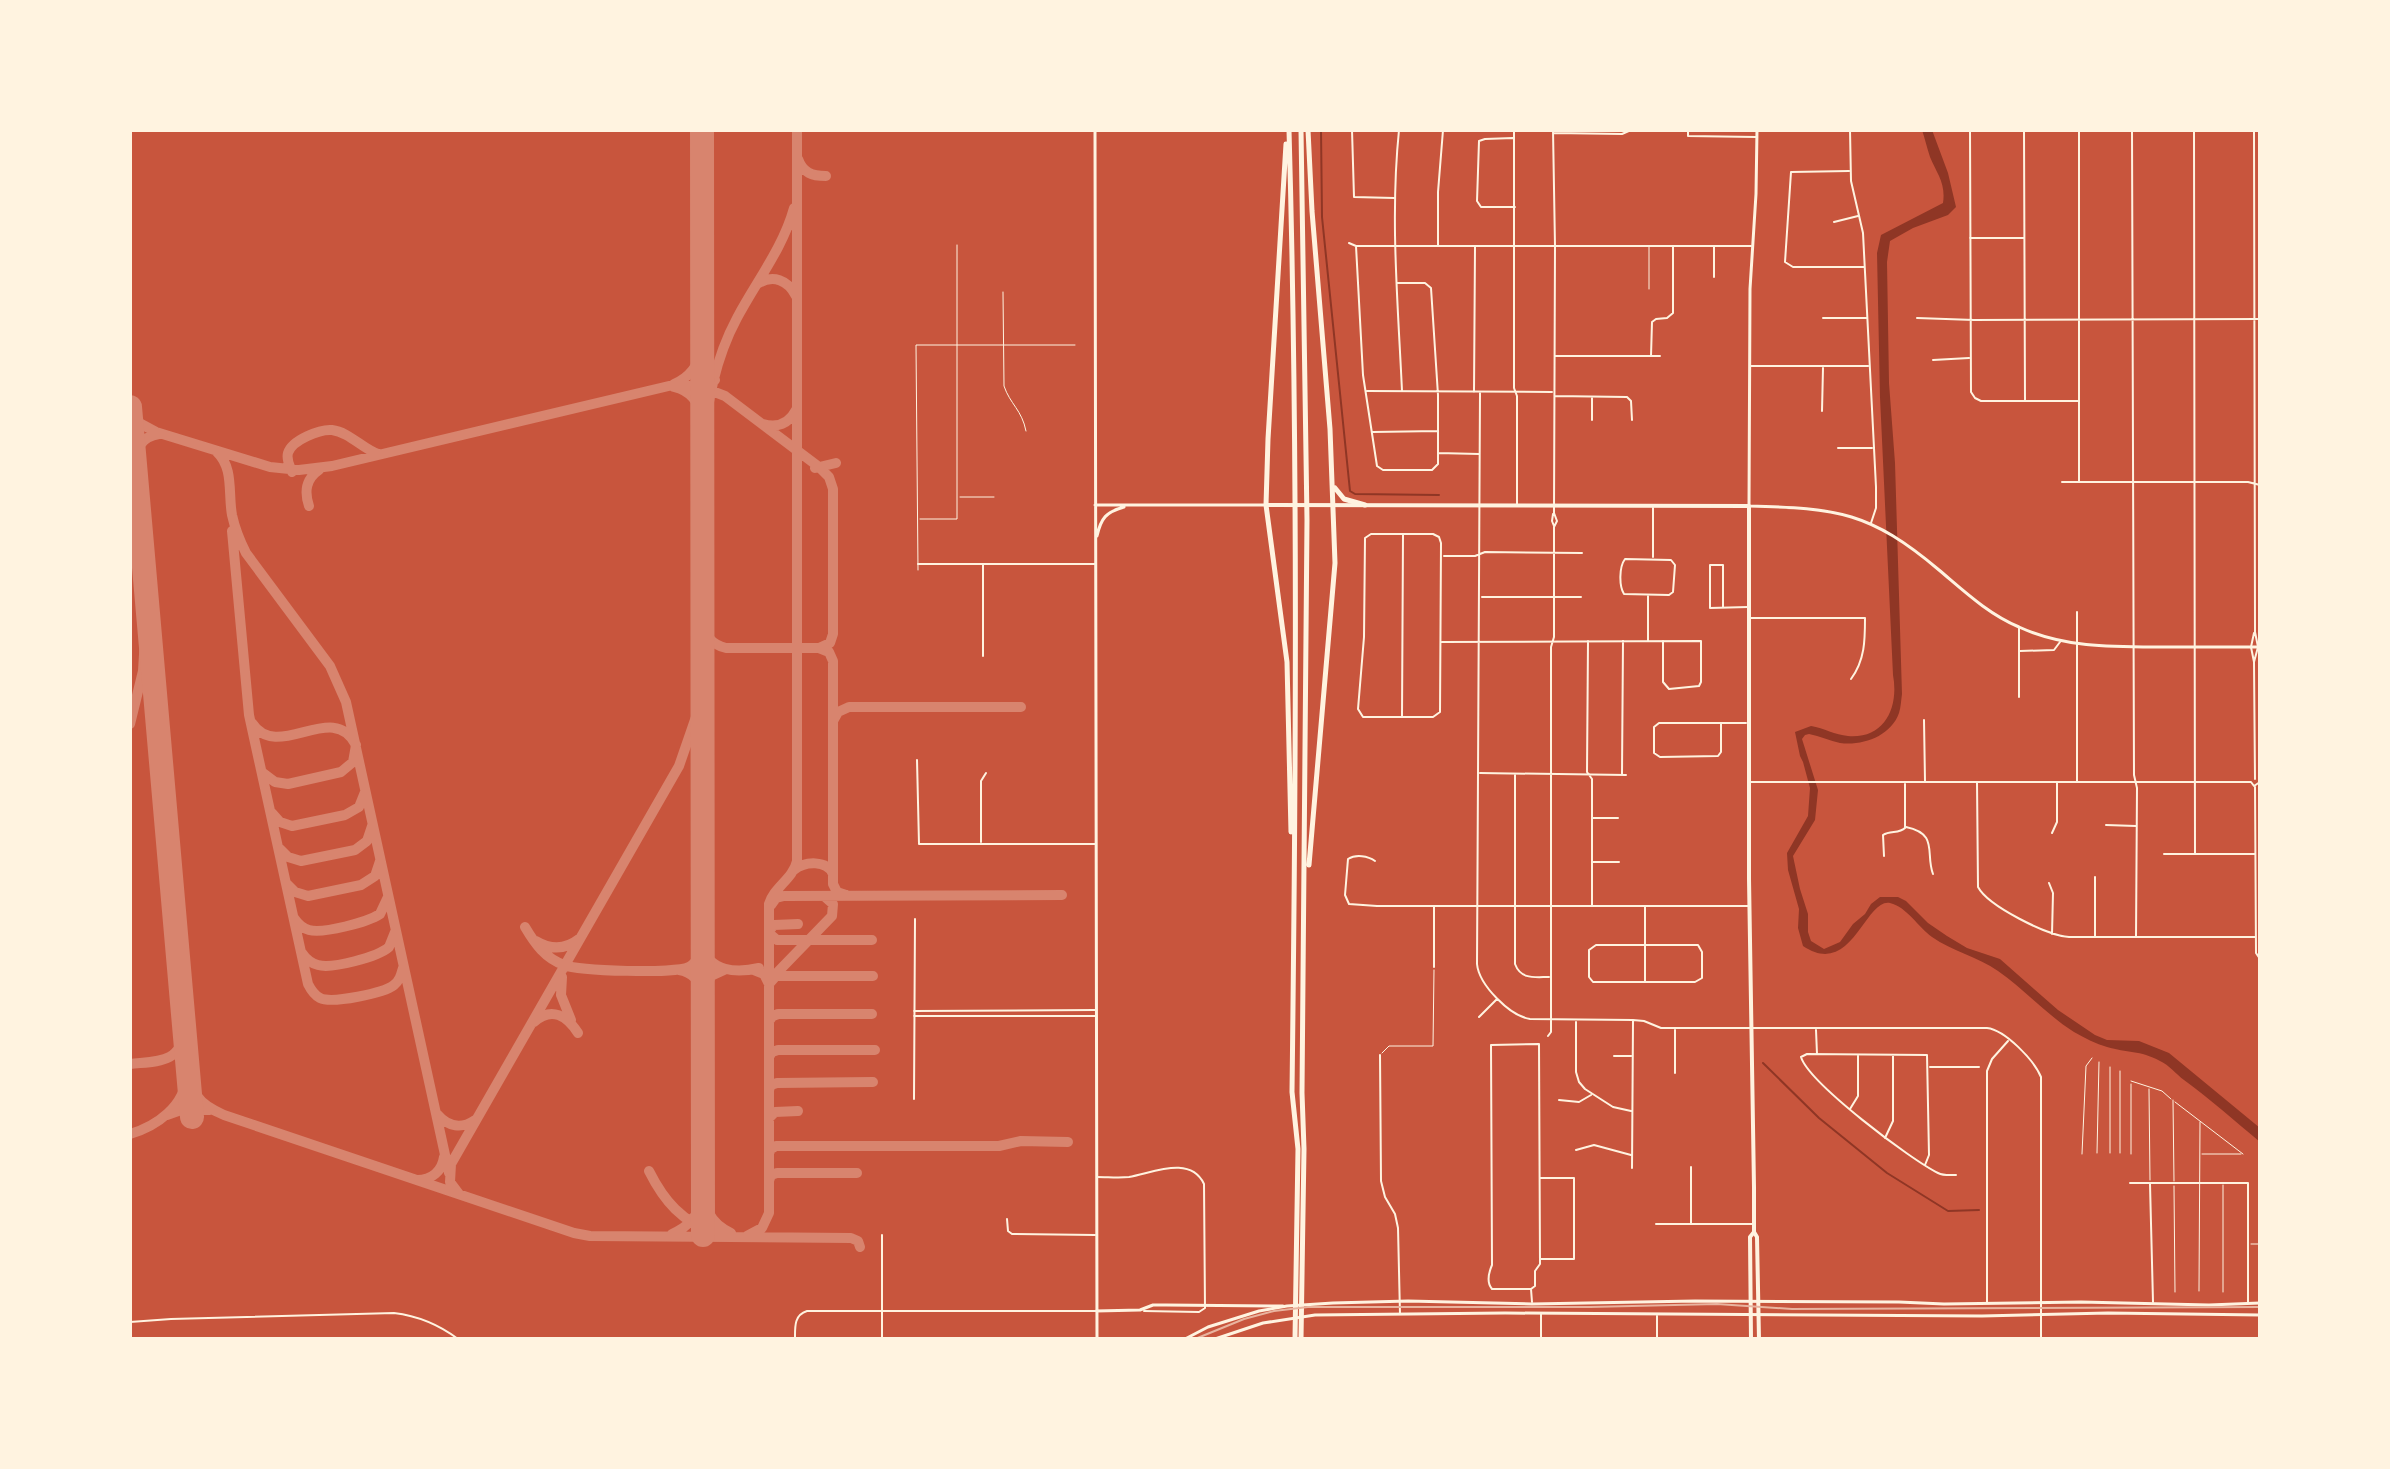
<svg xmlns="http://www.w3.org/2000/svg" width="2390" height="1469" font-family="Raleway,sans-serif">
  <rect width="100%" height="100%" fill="#c8553d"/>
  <path fill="#8f3625" d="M1922,130H1932L1948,173L1956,207L1948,215L1913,228L1890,241L1887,262L1889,383L1895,463L1902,694C1901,700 1901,707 1899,713C1891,736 1863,746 1840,743C1830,741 1820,736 1809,734L1805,735L1802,739L1818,790L1815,820L1793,856L1800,889L1808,914V932L1811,941L1824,949L1840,942L1853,924L1865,914L1871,904L1880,897H1898L1906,901L1928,923L1947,936L1967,948L2000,959L2058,1010L2095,1035L2107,1040L2139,1041L2169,1053L2260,1128V1142C2235,1121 2210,1099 2184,1080C2176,1074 2169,1065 2160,1061C2140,1050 2127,1053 2107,1047C2096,1044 2085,1038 2074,1032C2047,1015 2024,989 1998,971C1978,957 1952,951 1932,937C1918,927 1907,907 1890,903C1865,898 1852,979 1803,946L1798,928L1799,909L1788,870L1787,853L1808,816L1810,788L1803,762L1800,756L1795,732L1811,726C1824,728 1835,735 1848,736C1885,739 1899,707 1893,675L1880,397L1877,253L1881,235L1943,203C1946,183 1937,174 1930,157C1927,148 1925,139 1922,130Z"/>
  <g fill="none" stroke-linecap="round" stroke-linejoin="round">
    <path stroke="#8f3625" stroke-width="2" d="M1321,130L1322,217L1350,491L1355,494L1439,495
      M1763,1063L1819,1118L1887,1173L1948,1211L1979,1210"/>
    <path stroke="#d8846e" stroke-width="10" d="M698,130L702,186
      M798,159C803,173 812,176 826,176
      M757,284C773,274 788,280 796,296
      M703,336L707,362L715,380
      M674,384C690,377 699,365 702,348
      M674,387C691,391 700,403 702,420
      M130,418L156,432L270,467L299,470L332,466L673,385L699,386L725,396L819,467L829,477L833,489V634L830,643L819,648H726C710,644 705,635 702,620
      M763,424C777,428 789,424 796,410
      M130,448L136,479
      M703,449C707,403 715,359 737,318C756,282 783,248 794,208
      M217,452C234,468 228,494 232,515C235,529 240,541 246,553L330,666L346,702L449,1173
      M135,467C136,449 140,437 159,434
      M815,468L836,463
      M292,472C290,466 286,460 288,453C292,440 320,429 332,430C349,432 363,449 378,454
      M309,506C304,491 306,479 319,470
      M232,531L249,715L308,984C311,990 314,995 320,998C332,1004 384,993 394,985C400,980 401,975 403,968
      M819,648L829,652L833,661V884L837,892L846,895
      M833,721L838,712L849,707H1021
      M252,723C278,763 333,699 356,745L353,762L341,772L288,784L275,782L263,773
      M130,724L143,671L147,604
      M272,813L280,822L292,826L345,815L359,807L365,792
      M280,849L288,857L301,861L355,850L367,841L372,826
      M794,870C805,861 827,860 833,874
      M287,884L295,892L308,896L361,885L375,876L380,861
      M771,905L776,898L784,896L1062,895
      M294,918C298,924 302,928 309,930C323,934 368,922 380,914L388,897
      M798,924L774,925L770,930V934L777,940H872
      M525,927C535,944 545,958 564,965C579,971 676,974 689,967C699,961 701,951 703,940
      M536,941C551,950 565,950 579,939
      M703,947C709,972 737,973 759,968
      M302,953C306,959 310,963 318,965C332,969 378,957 389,947L395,932
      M679,970C692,972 700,981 703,994
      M754,970L764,974L769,984L776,976H873
      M562,977L561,995L571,1020
      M770,980L832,916L833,904L824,896
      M703,994L711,976L724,970
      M769,1021L773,1016L778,1014H872
      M534,1022C552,1006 567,1016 578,1033
      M769,1057L772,1052L778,1050H875
      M130,1064C158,1061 180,1064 185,1030
      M188,1065C193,1094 196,1103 224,1115L574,1233L590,1236L851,1238L858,1241L860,1247
      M769,1090L771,1085L777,1083L873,1082
      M437,1114C448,1127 462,1129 475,1120
      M167,1115L181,1110H210
      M769,1118L775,1112L798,1111
      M130,1134C157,1126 185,1106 187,1075
      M769,1153L771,1149L776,1146H999L1021,1141L1068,1142
      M649,1171C664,1201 682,1222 715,1233
      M417,1180C432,1180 442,1171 444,1157
      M769,1181L771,1175L777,1173H857
      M703,1184C704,1207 709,1223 731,1233
      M459,1194L450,1182L451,1164L679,766L696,717L702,662
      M672,1234C688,1227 698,1217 701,1199
      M747,1236L762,1228L769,1213V904C774,887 793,879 797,861V130"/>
    <path stroke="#d8846e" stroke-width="24" d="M702,130L703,1235
      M130,407L192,1117"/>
    <path stroke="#fff3e0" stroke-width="1" d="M1649,289V247
      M1003,292L1004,386C1010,404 1022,410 1026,431
      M960,497H994
      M920,519H957V245
      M918,570L916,345H1075
      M1382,1053L1389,1046H1433L1434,970
      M2131,1081L2162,1091L2171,1099
      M2149,1089L2150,1180
      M2173,1100L2174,1181
      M2175,1102L2243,1154
      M2097,1153L2099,1062
      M2110,1153V1067
      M2120,1153V1071
      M2082,1154L2086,1066L2092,1058
      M2131,1154V1084
      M2202,1154H2241
      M2223,1185V1292
      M2174,1186L2175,1292
      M2251,1244H2260
      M2199,1291L2200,1122"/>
    <path stroke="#fff3e0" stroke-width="2" d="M1352,130L1354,197L1394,198
      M1399,130C1390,217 1398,304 1402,391
      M1514,130V388L1517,396V504
      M1688,130V136L1756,137
      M1850,130L1851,181L1863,233L1876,487V508L1871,523
      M1970,130L1971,392L1975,398L1981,401H2079
      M2024,130L2025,400
      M2079,130V482
      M2132,130L2134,775L2137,788L2136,937
      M2194,130L2195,854
      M2254,130L2255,632L2258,647L2254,662
      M1554,133L1622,134L1631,130
      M1513,138L1485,139L1479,141L1477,201L1481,207H1515
      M1849,171L1791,172L1785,262L1793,267H1864
      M1834,222L1858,216
      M1970,238H2023
      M1349,243L1356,246H1751
      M1438,245V192L1443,130
      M1356,246L1363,375L1377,466L1383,470H1432L1438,464V395L1431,288L1425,283H1397
      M1714,277V247
      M1823,318H1866
      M1917,318L1974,320L2260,319
      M1556,356H1660
      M1651,356L1652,322L1656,319L1667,318L1673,313V247
      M1933,360L1969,358
      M1750,366H1868
      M1367,391L1552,392
      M1474,392L1475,247
      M1480,392L1477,964C1479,985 1510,1016 1530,1019L1633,1020L1644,1021L1661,1028H1987C2005,1030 2034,1060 2041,1077V1339
      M1555,396L1627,397L1631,401L1632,420
      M1592,398V420
      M1822,411L1823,368
      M1373,432L1438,431
      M1838,448H1872
      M1438,453L1479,454
      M2062,482H2248L2260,485
      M1553,514L1552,521L1554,526
      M1433,534L1439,537L1441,543L1440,712L1433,717H1363L1358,709L1364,637L1365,538L1371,534Z
      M1444,556H1475L1485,552L1582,553
      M1653,557V508
      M1625,559L1671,560L1675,565L1673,592L1669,595L1624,594C1619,586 1619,567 1625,559Z
      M918,564H1095
      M983,565V656
      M1482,597H1581
      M1723,607V565H1710V608L1748,607
      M2077,612V782
      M1750,618H1865C1865,640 1865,660 1851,679
      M2254,633L2251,647L2254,662L2255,779
      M1648,640V595
      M1588,641L1587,772L1592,779V905
      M1442,642C1528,642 1615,641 1701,641V682L1699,686L1669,689L1663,682V641
      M2020,651L2054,650L2060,642
      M2019,697V627
      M1402,716L1403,534
      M1924,720L1925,781
      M1721,723V752L1718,756L1660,757L1654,753V727L1659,723H1746
      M917,760L919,844H1095
      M1480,773L1626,775
      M1515,774V964C1521,980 1535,977 1549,977
      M1622,774L1623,641
      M1749,782H2251L2254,786L2260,782
      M1977,782L1978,887C1988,906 2048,936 2069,937H2255
      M2255,787L2256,953L2260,959
      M1592,818H1618
      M2106,825L2136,826
      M1906,827C1939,834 1925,853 1933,874
      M2052,833L2057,822V783
      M981,842V781L986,773
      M2164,854H2254
      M1884,856L1883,835C1890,830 1899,834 1905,828V784
      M1375,861C1368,856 1356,854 1348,859L1345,895L1349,904L1377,906H1748
      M1592,862H1619
      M2049,883L2053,893L2052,934
      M2095,936V877
      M1596,945H1698L1702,952V978L1695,982H1593L1589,977V950Z
      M1434,967V907
      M1645,981V907
      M914,1011L1095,1010
      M914,1016H1096
      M1479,1017L1497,999
      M1576,1022V1072L1579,1082L1585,1089L1613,1107L1631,1111
      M1675,1030V1073
      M1816,1030L1817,1054
      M1548,1036L1551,1032V647L1554,637V527L1557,521L1554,513L1555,246L1553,130
      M1380,1055L1381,1181L1385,1197L1395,1214L1398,1228L1400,1314
      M1614,1056H1631
      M1930,1067H1979
      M914,1099L915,919
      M1559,1100L1579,1102L1591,1095
      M1850,1109L1858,1096V1055
      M1885,1138L1893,1121V1055
      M1576,1150L1594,1145L1631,1155
      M1925,1165L1929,1155L1927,1055L1807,1054L1801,1057C1809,1083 1911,1160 1938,1173C1944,1176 1950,1175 1956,1175
      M1691,1167V1223
      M1632,1168L1633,1021
      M1097,1177C1108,1177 1119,1178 1129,1177C1153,1173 1190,1155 1204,1184L1205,1308L1199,1312L1144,1311
      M2130,1183H2248V1303
      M2150,1184L2153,1302
      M1007,1219L1008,1231L1012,1234L1095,1235
      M1656,1224H1753
      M882,1235V1339
      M1540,1259H1574V1178H1541
      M1531,1289H1492C1486,1282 1489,1272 1492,1265L1491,1045L1539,1044L1540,1264L1535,1271V1286L1531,1289L1532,1302
      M1987,1303V1071L1992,1059L2008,1041
      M1541,1314V1339
      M1657,1316V1339
      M130,1322L171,1319L394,1313C419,1316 438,1324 458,1339
      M795,1339C795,1327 794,1315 807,1311H1096"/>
    <path stroke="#fff3e0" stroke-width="3" d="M1095,130L1097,1339
      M1095,505H1266
      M1097,536C1101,518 1106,512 1124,507
      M1096,1311L1140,1310L1153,1305H1166L1283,1306"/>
    <path stroke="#fff3e0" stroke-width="3" d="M1757,130L1756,194L1750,289L1749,506C1838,508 1870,512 1939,570C1964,591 1988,614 2019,627C2065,648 2113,647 2162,647C2195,647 2227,647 2260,647
      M1185,1339L1208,1327L1259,1311L1287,1306L1333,1303L1408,1301L1532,1304L1695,1301L1899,1302L1944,1304L2081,1302L2209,1305L2260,1303
      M1215,1339L1263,1323L1315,1315L1505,1313L1982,1316L2108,1313L2260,1315"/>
    <path stroke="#fff3e0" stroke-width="4" d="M1266,505L1749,506V879L1754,1187V1232L1750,1237L1751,1339
      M1754,1232L1757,1237L1759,1339"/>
    <path stroke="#fff3e0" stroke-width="5" d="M1289,130C1298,450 1296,771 1292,1092L1298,1149L1295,1339
      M1308,130L1312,211L1330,429L1335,563L1309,865
      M1286,144L1268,439L1266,505L1287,662L1291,832
      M1335,488L1344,499L1365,505
      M1301,1339L1304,1149L1302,1093L1307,520L1301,130"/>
    <path stroke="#e9b49f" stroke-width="2" d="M1195,1339L1244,1319L1274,1311L1308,1307H1590L1717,1304L1792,1309L2260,1307"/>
  </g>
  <rect width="2390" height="1469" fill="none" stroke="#fff3e0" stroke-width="264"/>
</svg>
